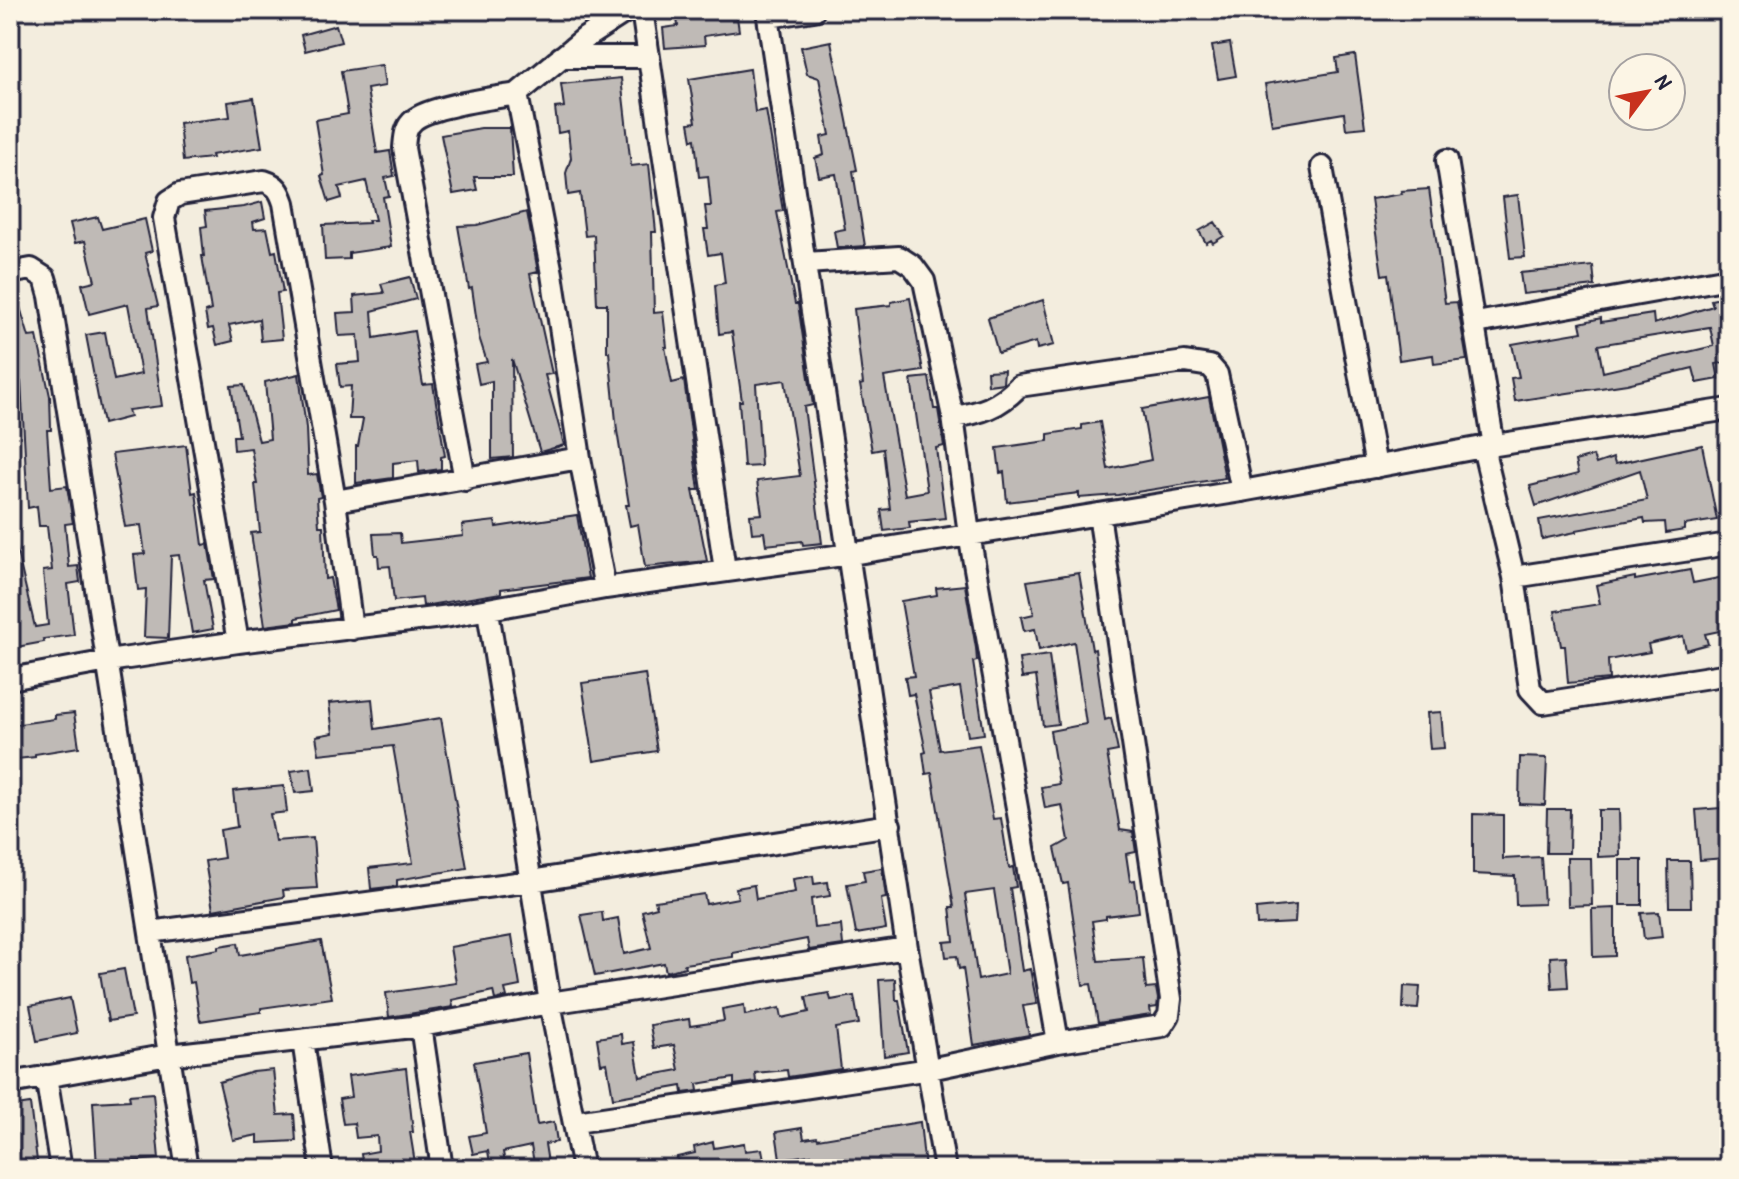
<svg xmlns="http://www.w3.org/2000/svg" width="1739" height="1179" font-family="'Patrick Hand',sans-serif">
  <rect width="100%" height="100%" fill="#f3edde"/>
  <filter id="ink" filterUnits="userSpaceOnUse"><feTurbulence type="fractalNoise" baseFrequency=".0125" numOctaves="2"/><feDisplacementMap in="SourceGraphic" scale="16" xChannelSelector="R" yChannelSelector="G"/><feConvolveMatrix kernelMatrix="1 2 1 2 8 2 1 2 1" color-interpolation-filters="sRGB"/></filter>
  <g filter="url(#ink)">
    <path fill="#bfbab6" stroke="#22223b" stroke-width="2" fill-rule="evenodd" d="M676,10H736L739,31L704,36L705,45L665,48L663,28L678,26Z
      M336,25L341,42L305,51L301,35Z
      M831,41L857,170L853,171L865,246L837,248L834,231L845,229L836,174L819,177L815,158L824,155L821,137L830,135L819,78L807,74L801,47Z
      M1230,43L1236,76L1218,79L1212,46Z
      M1355,55L1365,127L1346,129L1344,113L1272,125L1265,84L1338,72L1336,58Z
      M382,65L385,86L367,89L377,153L390,151L394,176L385,178L389,196L383,197L391,247L349,253V259L325,260L323,225L369,223L368,220H375L366,181L339,187L342,198L329,202L321,176L324,175L315,120L348,114L341,71Z
      M750,69L755,112L766,110L783,211L777,212L795,304H798L813,405L804,407L822,543L803,545L802,541L766,545L764,532L752,533L750,515L762,514L757,481L800,476L785,380L756,384L761,466L744,467L739,401H742L732,332L719,334L715,285L725,283L721,253L708,255L704,229H708L705,206H711L708,176L699,177L695,139L692,140L689,123L696,122L689,79Z
      M621,78L631,166L649,164L656,232H652L654,313L663,312L667,347H665L672,383L684,380L699,490H693L707,561L645,567L638,524L630,526L626,505H629L617,431L609,352H607V304H597L594,235L585,236L580,193L568,195L566,173L571,158L568,131L558,133L555,108L564,107L561,84Z
      M254,98L262,147L211,155L212,158L183,161L179,123L230,117L228,102Z
      M481,128H510L513,177H474L477,190L453,194L441,135Z
      M1429,189L1445,303L1457,302L1467,360L1434,364L1433,355L1399,360L1388,274L1382,275L1371,199L1402,194L1401,191Z
      M1518,195L1525,257L1510,258L1503,197Z
      M262,202L265,218L253,222L254,229L267,228L272,252L276,251L283,292L277,293L282,339L261,341L259,319L229,325L233,341L217,345L213,328L208,329L205,312L211,310L202,256H204L201,227L207,226L205,211L244,207Z
      M527,212L538,272L530,274L552,374L545,375L564,445L540,452L512,359L513,457L492,459V381L479,384L475,364L487,362L479,337L472,288L469,289L458,226L477,225Z
      M98,217L102,229L145,219L152,251L145,253L158,306L148,308L162,406L128,410L130,417L103,424L86,335L105,332L114,380L141,374L128,304L89,314L82,284L95,281L85,241L75,243L70,223Z
      M1215,222L1224,236L1213,243L1211,240L1206,243L1199,231Z
      M1593,266L1595,286L1523,294L1520,273Z
      M410,277L416,299L372,311L374,338L414,331L423,385L433,384L445,456L441,457V469L419,472L418,460L393,463V478L356,483V446H358L363,419H349L351,386L340,387L337,364L360,362L358,335L339,336L337,313L355,312L354,296L384,293L381,284Z
      M16,294L29,337L37,336L50,396L51,430H47L51,488L67,486L73,523L65,524L69,567L78,566L80,582L68,584L74,635L43,639L44,642L11,648L10,625L15,624L10,583V543H15L35,627L48,625L43,571L52,570L47,526H39L37,506L28,508L21,382L12,384L10,371V366L19,364L10,312V295Z
      M1729,296V362L1716,364L1719,379L1697,383L1693,368L1627,384L1515,401L1511,378L1519,377L1512,344L1582,332L1580,323L1601,318V322L1653,314L1654,324L1713,306L1711,300ZM1710,327L1714,346L1603,372L1598,345Z
      M910,298L923,371L884,377L905,495L927,491L911,379L929,377L934,409H938L944,446L936,448L945,518L909,522L910,528L884,531L881,510L890,509L883,449L872,451L860,385L863,384L854,309L891,305V302Z
      M1043,300L1054,345L1037,349L1036,342L998,353L988,318Z
      M1004,370L1003,383L988,385L987,371Z
      M299,374L306,428L308,475L317,474L321,497L317,498L319,526H323L325,579L330,578L336,610L296,618V622L265,626L251,533L260,532L255,484H257L251,448L234,450L233,436H239L231,386L244,385L259,441L270,439L265,382Z
      M1209,397L1225,478L1118,495L1079,498V493L1007,502L1004,472L1000,473L997,448L1048,441V434L1082,429V425L1100,422L1108,469L1151,460L1142,409Z
      M186,445L192,493L196,492L203,545L208,544L214,579L204,580L213,629L192,633L179,555L171,556L168,638L144,637L146,589L138,590L134,555L145,554L141,525L125,527L112,454Z
      M1702,445L1717,520L1685,525V530L1666,533L1665,522L1645,523L1644,518L1576,530V532L1542,539L1539,520L1647,500L1640,470L1536,506L1530,486L1578,474L1575,461L1593,456L1596,464L1613,458L1615,464Z
      M577,515L588,578L501,589V593L423,606L422,598L394,601L390,566L379,567L378,555H375L373,534L400,533L401,543L463,536L462,525L495,521L496,527Z
      M1690,570L1693,583L1729,576V596L1724,597L1729,629L1705,634L1708,644L1686,650L1683,636L1648,644L1650,652L1608,660L1609,679L1568,683L1565,646H1561L1555,611L1600,604L1596,585L1635,577V580Z
      M1079,573L1092,650L1095,649L1105,720L1111,718L1118,751L1107,753L1120,830L1133,832L1136,852L1126,854L1130,881L1135,880L1139,912L1106,916V919L1092,921L1098,961L1143,958L1146,989L1156,988L1158,999L1157,1007L1150,1008L1151,1015L1098,1023L1091,984L1083,985L1068,883L1063,884L1055,848L1069,840L1062,805L1045,808L1041,787L1059,784L1050,731L1086,724L1074,642L1039,650L1035,629L1024,631L1021,617L1034,614L1027,581Z
      M965,585L976,648L977,661L973,662L984,734L968,736L960,687L929,692L940,750L979,745L993,819L1001,818L1009,868L1013,867L1016,887L1010,888L1022,971L1030,969L1037,1004L1023,1006L1029,1035L974,1045L963,968L959,969L957,956L946,957L944,942L954,941L950,907H954L932,773L926,774L923,753L926,752L914,694L908,695L905,677L914,676L901,601L937,595L936,588ZM994,890L1007,974L978,980L965,894Z
      M1049,655L1058,724L1043,726L1036,676L1022,678L1019,659Z
      M645,674L657,751L594,761L582,683Z
      M372,699L375,729L441,718L467,868L397,880V886L371,889L369,868L413,863L393,746L319,754L316,736L333,733L329,703Z
      M1441,712L1444,748L1430,749L1427,713Z
      M74,713L79,747L35,754V757L17,759L12,725L55,719V715Z
      M1520,757L1547,758L1545,805L1519,804Z
      M311,768L314,791L295,793L291,771Z
      M284,786L287,812L270,814L275,841L313,838L317,888L283,890L284,897L213,910L205,861L224,858L220,830L237,827L233,791Z
      M1721,808L1725,858L1700,860L1696,810Z
      M1547,809H1570L1569,853H1546Z
      M1598,810H1619L1620,856L1598,857Z
      M1473,814L1503,815V859L1541,857L1544,904L1516,905L1515,876L1473,874Z
      M1567,858H1591L1592,905L1568,906Z
      M1620,860H1642V905H1620Z
      M1668,861H1690L1691,907H1669Z
      M882,868L886,898L881,899L886,929L856,934L847,884L865,881L863,871Z
      M813,876L814,884L828,882L830,896L811,899L814,928L841,925L843,945L809,950L807,939L733,953V957L684,964L685,967L666,972L664,963L595,976L581,915L602,912L603,921L618,918L624,954L651,948L642,911L657,907L655,901L704,894L706,904L738,898L736,888L754,885L756,899L795,892L793,879Z
      M1296,905L1295,923L1257,925L1256,909Z
      M1615,908V956L1593,957L1592,909Z
      M1659,912L1662,937L1644,939L1641,913Z
      M512,936L520,986L505,989L507,997L495,1000L493,991L452,1000L453,1007L389,1017L386,993L456,983L450,947Z
      M321,941L332,998L261,1008V1012L200,1021L194,982L189,983L185,955L219,949V946L238,943L240,955Z
      M1566,956L1568,987L1552,988L1550,957Z
      M124,969L133,1017L108,1021L100,973Z
      M895,979L896,1000H899L908,1052L884,1056L879,980Z
      M1404,986L1420,987L1418,1009L1403,1008Z
      M829,993L831,1000L854,996L859,1024L836,1028L841,1069L788,1077L787,1070L755,1073L756,1082L734,1085V1078L697,1084L698,1091L683,1093L682,1086L613,1098L607,1063L601,1064L597,1038L621,1034L622,1044L634,1042L640,1077L679,1070L674,1045L654,1048L650,1025L689,1019L690,1026L724,1021L722,1009L744,1005L745,1015L780,1008L782,1018L809,1012L806,997Z
      M70,998L77,1033L37,1041L30,1006Z
      M526,1053L537,1125L554,1122L557,1142L545,1144L549,1169H535L531,1146L503,1152L506,1169H491L488,1151L473,1154L469,1136L486,1133L474,1062Z
      M406,1068L413,1132H410L416,1169H363L361,1154L378,1151L377,1136L356,1138L354,1123L343,1124L339,1099L351,1097L348,1076Z
      M273,1070L278,1115L294,1114L296,1141L258,1143V1135L233,1140L219,1082L253,1072Z
      M153,1093L159,1159L116,1162V1165L97,1167L93,1102L130,1100L129,1095Z
      M30,1104L38,1169H10V1107Z
      M920,1122L925,1169H812L811,1155L780,1159L776,1132L802,1128L804,1139L817,1137L818,1139Z
      M713,1142L714,1148L744,1143L745,1151L762,1149L765,1165L740,1169H679L677,1157L695,1153L694,1147Z"/>
    <g fill="none" stroke-linecap="round" stroke-linejoin="round">
      <defs>
        <path id="street" d="M642,10L725,570
          M767,10L907,948L945,1169
          M768,17L814,10
          M561,57H649
          M517,94L585,38L628,10
          M1447,160L1494,446
          M1322,167L1376,467
          M806,263L899,257L913,266L924,281L953,417L969,534L1058,1042
          M10,273L31,269L45,278L50,296L187,1169
          M1476,323L1729,278
          M953,417C981,413 999,407 1019,386L1185,362L1210,366L1217,374L1242,491
          M1483,447L1514,577L1530,689L1543,703L1729,674
          M465,480L404,148C405,137 405,127 414,120C430,106 493,98 517,94L552,274L580,458L605,588
          M335,501L580,458
          M1514,577L1729,544
          M488,611L550,1003L583,1169
          M238,642L164,218L169,201L180,194L264,181C277,185 280,191 284,203L335,501L352,629
          M10,679L108,661L238,642L450,616L605,588L850,554L1242,491L1483,447L1729,409
          M150,932L531,881L890,825
          M421,1026L442,1169
          M303,1040L322,1169
          M46,1076L61,1169
          M10,1083L169,1055L421,1026L550,1003L907,948
          M576,1122L930,1069L1058,1042L1162,1026L1169,1015L1171,999L1099,514"/>
      </defs>
      <use href="#street" stroke="#22223b" stroke-width="26"/>
      <use href="#street" stroke="#fcf5e5" stroke-width="20"/>
    </g>
  </g>
  <rect width="1739" height="1179" fill="none" stroke="#fcf5e5" stroke-width="40"/>
  <rect x="20" y="20" width="1699" height="1139" fill="none" stroke="#22223b" stroke-width="3" filter="url(#ink)"/>
  <g transform="translate(1647 92) rotate(58)"><circle r="38" fill="#fcf5e5" stroke="#a5a1a1" stroke-width="2"/>
  <path d="M0-6L14 30L0 20L-14 30Z" fill="#c8321e"/>
  <text y="-12" font-size="22" font-weight="bold" text-anchor="middle" fill="#22223b">N</text>
  </g>
</svg>
